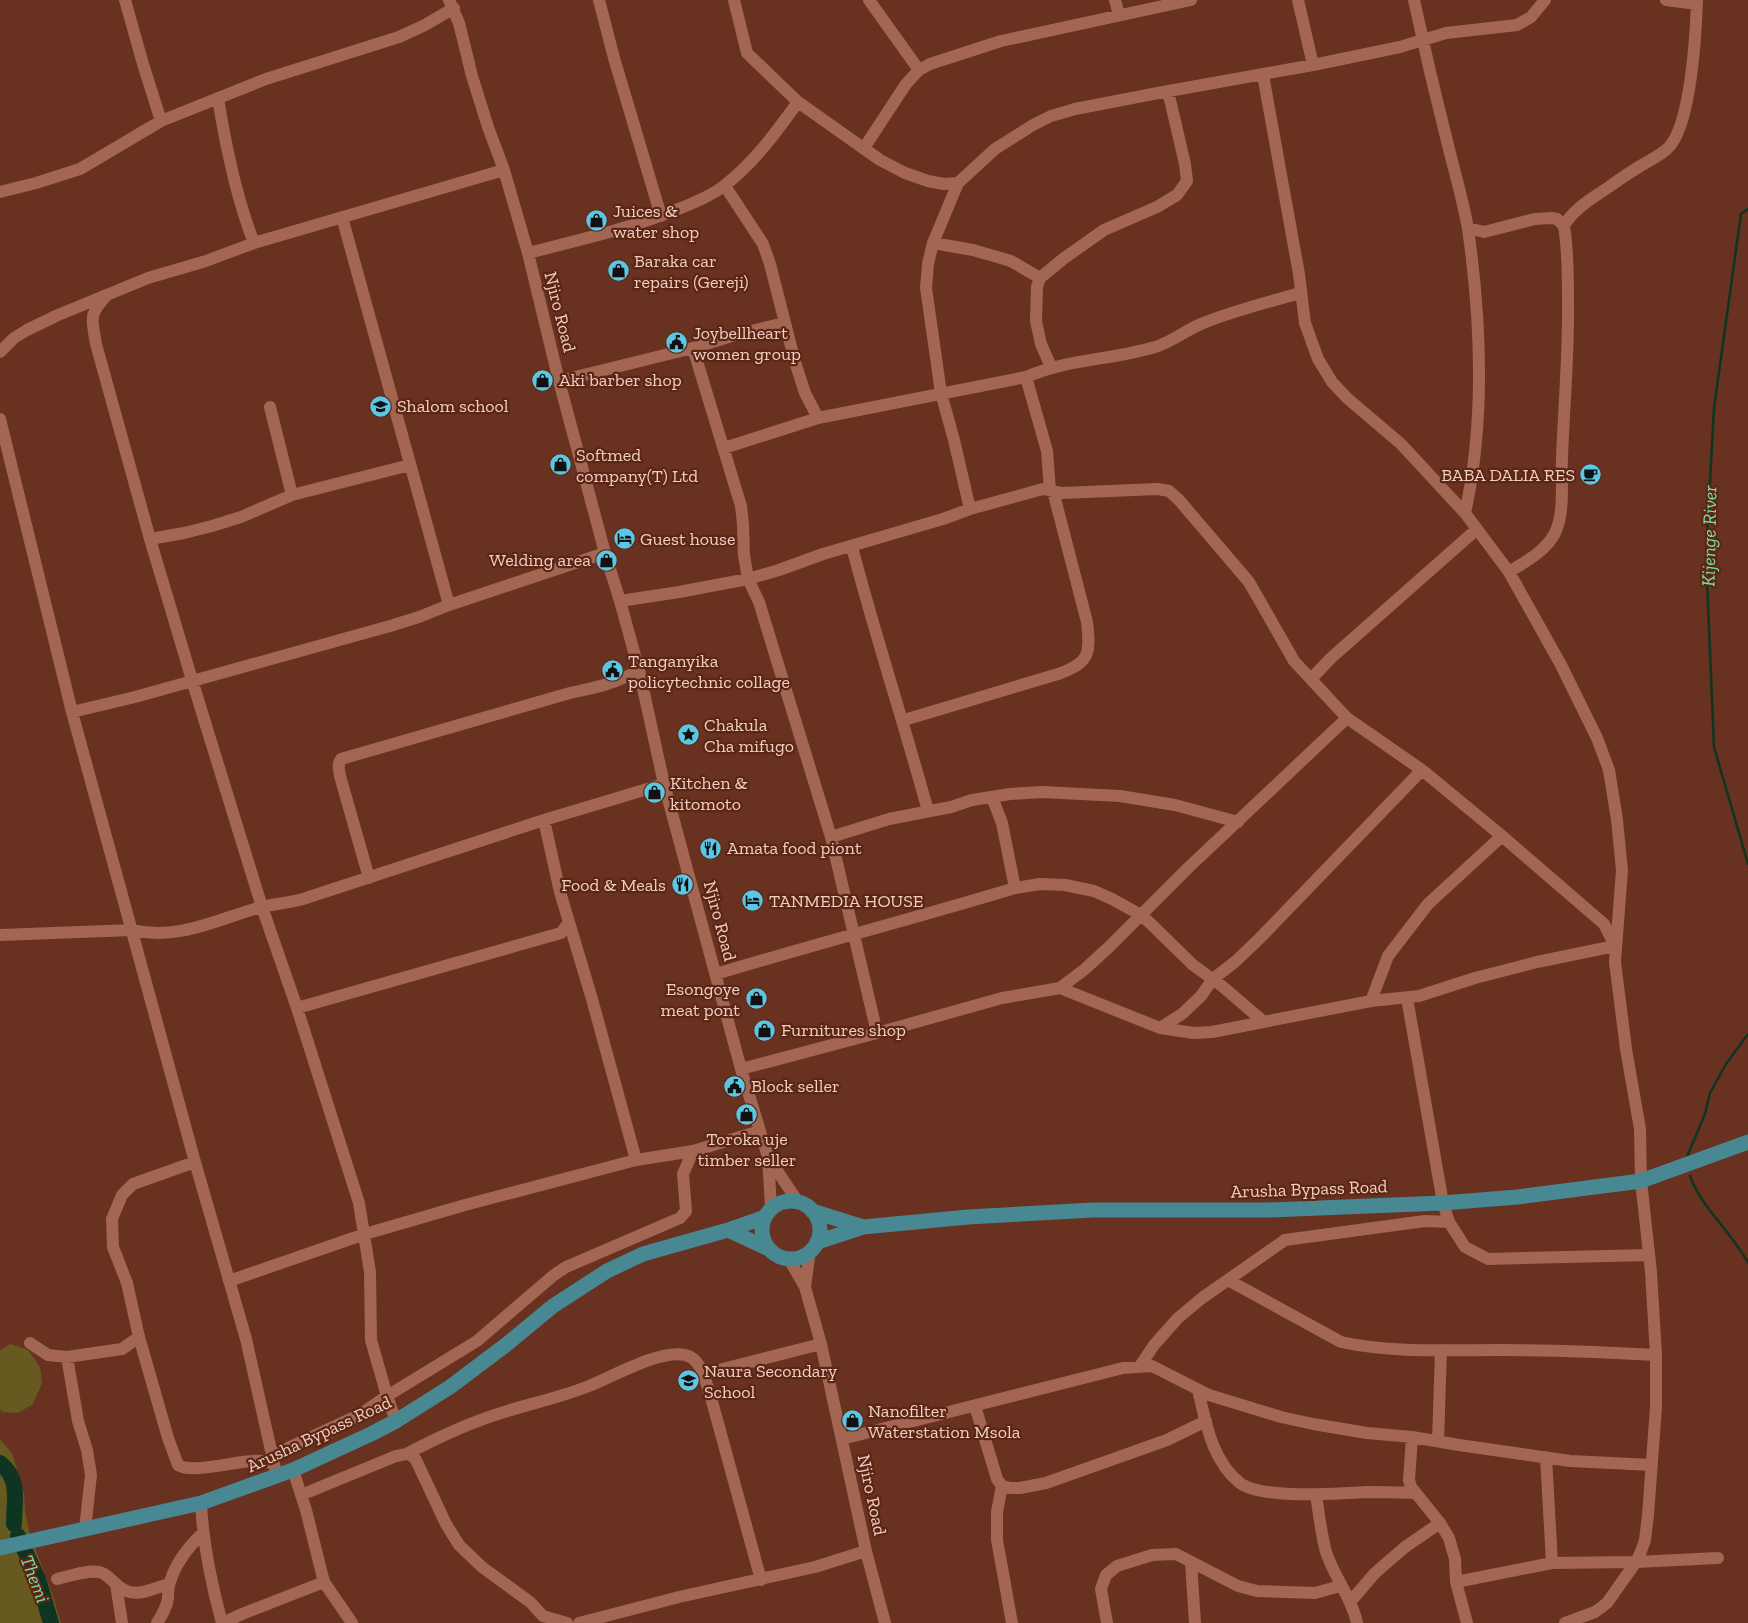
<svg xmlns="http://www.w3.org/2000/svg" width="1748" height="1623" font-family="'Zilla Slab',serif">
  <rect width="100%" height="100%" fill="#683120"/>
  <path fill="#665a20" d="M10,1344L28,1350L40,1367L42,1383L33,1404L18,1413L2,1412L0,1409V1350Z
    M0,1439L12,1453L24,1493L25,1510L29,1531L54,1599L61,1623H0Z"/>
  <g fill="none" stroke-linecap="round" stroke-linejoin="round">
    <path stroke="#0d3521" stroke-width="2.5" d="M1748,209L1741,214L1714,408L1706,556L1714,747L1748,864
      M1686,1159L1705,1114L1710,1093L1726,1064L1748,1034
      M1690,1176C1702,1209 1732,1232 1748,1263"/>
    <path stroke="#0d3521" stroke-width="16" d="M0,1463C21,1480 14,1500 14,1524
      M18,1536L38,1579L51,1623"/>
    <path stroke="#a26653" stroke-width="12" d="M125,0L143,64L161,121
      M449,0L459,23L472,76L488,127L504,170L528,253L559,381L605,553L620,601L639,670L664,784L741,1069L768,1157L771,1208
      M599,0L614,58L661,216
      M734,0L747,53L798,102L880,160L905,173L928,181L944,184L958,183L995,149L1033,125L1051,116L1075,109L1158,93L1313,65L1400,47L1446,33L1517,25L1531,17L1545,0
      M869,0L919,70
      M1115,0L1119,15
      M1298,0L1313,65
      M1414,0C1424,47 1435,94 1447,141C1454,170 1463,200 1468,229C1481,320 1485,423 1465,513
      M1666,0L1697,4
      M1263,75L1299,274L1305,323L1318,359L1332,382L1347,398L1401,444L1465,513L1509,572L1561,665L1597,738L1609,770L1617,820L1622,870L1615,962L1626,1049L1640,1129L1641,1181L1651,1272L1656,1355V1407L1648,1515L1645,1540L1640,1554L1636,1562L1607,1603L1595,1612L1565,1623
      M218,98C226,148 236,197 254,243
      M864,148L906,84L919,70L930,64L1001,41L1191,0
      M958,183L933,243L928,264L926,288L941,393L954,440L970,509
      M725,186L763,244L770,264L795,362L805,393L818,418
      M0,192L36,183L80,169L161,121L266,79L399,37L425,25L454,8
      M342,217L449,605
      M1468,228L1484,232L1535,219L1552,218L1557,219L1564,226
      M933,243L973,250L1011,261L1040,278
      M528,253C579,240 632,228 681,208C696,202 713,195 725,185C754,163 777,131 798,102
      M106,296C88,316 92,319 96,344L150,539L192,680L262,907L297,1008L359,1203L370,1272L371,1340L387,1396L396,1421
      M693,348L741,506L743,524L744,555L748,579L759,602L770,638L831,837L877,1033
      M0,352L14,338L27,330L58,315L148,278L206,261L254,243L504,170
      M1051,367L1041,344L1036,321L1037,287L1040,278L1063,259L1104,230L1157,207L1177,195L1187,181L1185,164L1168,91
      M1026,377L1047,451L1050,490
      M559,381L693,348L735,335L784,323
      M270,407L292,495
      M0,419L72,712L195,1162L246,1339L277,1477
      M724,448L818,418L1026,377C1067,359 1112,360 1155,347C1173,342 1188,328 1206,322C1236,310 1269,302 1300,293
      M150,539L184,533L212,526L241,517L292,495L410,465
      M852,547C875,635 904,723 928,811
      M1509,572C1525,562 1546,551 1555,533C1565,513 1561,480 1562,458C1564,404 1569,351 1568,298C1568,274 1568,250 1564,226C1574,207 1597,196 1613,184C1623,177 1632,171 1642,165C1650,160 1661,155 1668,148C1691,126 1696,33 1697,0
      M620,601L679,592L748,579L779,570L823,554L943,519L970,509L1043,489L1062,493L1158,489L1169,491L1179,500L1249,582L1294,661L1347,718L1422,770L1502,836L1604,924L1615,946L1537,962L1475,978L1419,996L1371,1001L1212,1032L1194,1033L1160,1028L1060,988
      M1311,679L1331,658L1477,529
      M72,712L135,697L390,626L419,617L449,605L605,553
      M904,720L1058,674C1089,663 1091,654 1087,622L1053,491
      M992,797L1002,823L1015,888
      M544,820L560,892L592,999L636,1160
      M831,837L889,819L951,807L972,800L1010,794L1042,792L1120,796L1175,805L1238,822
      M369,878L340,776C339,770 337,765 341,759L570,693C594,688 618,683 639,670
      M0,935L132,930C178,941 218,919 261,907C275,904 289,903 303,899L544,820L664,784
      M716,974C815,944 916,918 1015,888L1040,884L1065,885L1094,891L1112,899L1141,915L1150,923L1193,965L1222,986L1264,1022
      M1407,998L1443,1203L1449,1222L1465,1247L1488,1259L1649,1255
      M1371,1001L1388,956L1428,904L1502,836
      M297,1008L561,933L569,922
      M1160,1028L1182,1014L1201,996L1213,979L1236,961L1260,938L1422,770
      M741,1069L877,1033L1002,998L1060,988L1085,969L1109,947L1188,868L1347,718
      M768,1157L798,1202
      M195,1162L133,1184L122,1195L112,1219L113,1247L127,1283L139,1337L168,1438L178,1465C191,1474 236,1461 253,1461C260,1460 266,1462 273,1463
      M789,1259L805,1287L821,1344L866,1551L885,1623
      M1228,1280L1341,1342C1392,1353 1447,1350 1500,1350C1552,1350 1604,1352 1656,1355
      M229,1281L365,1234L465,1205L636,1160L693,1151L760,1131
      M805,1287L810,1251
      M30,1343L48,1355L67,1357L122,1349L139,1337
      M67,1357L78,1421L87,1450L91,1475L85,1529
      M1140,1366L1154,1345L1178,1318L1202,1298L1285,1240L1425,1221L1449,1222
      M703,1374L821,1344
      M1198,1390C1206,1423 1212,1461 1240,1483C1263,1500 1339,1493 1368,1492C1384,1492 1399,1492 1414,1493
      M975,1406L997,1479L1002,1486L1010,1488H1020L1046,1483L1167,1440L1206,1421
      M1412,1437L1409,1480L1411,1487L1440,1523L1449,1538L1455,1559L1456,1582L1467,1623
      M842,1439L1123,1368L1152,1366L1209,1395L1281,1417L1313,1424L1367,1433L1412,1437L1459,1445L1570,1461L1652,1465
      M1438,1441L1441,1350
      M408,1453C437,1438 466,1424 498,1414C528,1404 559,1398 589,1386C612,1377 660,1349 685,1355C701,1358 705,1380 710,1394L761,1580
      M271,1456L361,1414L387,1396L477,1341L554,1275L566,1267L680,1218L686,1211L683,1174L693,1151
      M1546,1457L1552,1563
      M293,1470L306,1510L324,1582L352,1623
      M1002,1486L997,1512V1540L1012,1623
      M301,1495L396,1456C406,1454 409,1452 416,1460L446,1524L459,1545L482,1567L530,1602L543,1616L567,1623
      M1316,1495C1319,1513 1321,1534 1326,1552C1334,1577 1352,1598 1357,1623
      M201,1503C203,1544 211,1583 222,1623
      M1191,1562L1195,1623
      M57,1579C70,1576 85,1570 99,1572C106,1573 110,1579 115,1583C133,1601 147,1590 169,1584
      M1456,1582L1552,1563L1636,1562L1718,1558
      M116,1584L122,1623
      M1350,1602L1375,1573L1405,1547L1440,1523
      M157,1623C162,1615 167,1607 168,1598C168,1592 168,1587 170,1582C176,1562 188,1547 203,1533
      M223,1623L242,1614L324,1582
      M579,1623L679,1597L815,1567L866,1551
      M1107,1623L1101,1589L1106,1575L1117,1566L1152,1555L1176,1554L1238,1586L1257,1591L1315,1593L1340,1586"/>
    <path stroke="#478893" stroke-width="15" d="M762 1230a29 29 0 1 1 58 0a29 29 0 1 1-58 0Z
      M812,1211L863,1227
      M728,1230L769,1249
      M817,1242L863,1227L968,1217L1093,1210H1269L1443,1203L1517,1197L1641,1181L1748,1142
      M0,1548L201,1503L293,1470L371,1434L396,1421L450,1387L507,1344L553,1306L607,1271L643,1254L728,1230L765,1217"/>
  </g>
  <defs>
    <symbol id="shop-disc" viewBox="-11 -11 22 22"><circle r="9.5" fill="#59c8e5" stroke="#5c2615"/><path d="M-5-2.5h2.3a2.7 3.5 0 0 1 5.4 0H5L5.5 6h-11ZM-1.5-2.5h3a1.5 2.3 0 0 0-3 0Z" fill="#111"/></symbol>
    <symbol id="civic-disc" viewBox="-11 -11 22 22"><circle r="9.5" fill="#59c8e5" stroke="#5c2615"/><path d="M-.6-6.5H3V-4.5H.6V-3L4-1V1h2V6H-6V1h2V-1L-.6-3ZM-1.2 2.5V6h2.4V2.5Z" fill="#111"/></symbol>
    <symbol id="school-disc" viewBox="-11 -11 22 22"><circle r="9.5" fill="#59c8e5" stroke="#5c2615"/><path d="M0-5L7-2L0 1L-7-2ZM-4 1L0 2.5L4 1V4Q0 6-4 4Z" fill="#111"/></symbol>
    <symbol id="cafe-disc" viewBox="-11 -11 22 22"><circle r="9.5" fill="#59c8e5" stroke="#5c2615"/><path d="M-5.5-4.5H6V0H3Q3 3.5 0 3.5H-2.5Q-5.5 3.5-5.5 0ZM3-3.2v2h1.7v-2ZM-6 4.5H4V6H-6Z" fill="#111"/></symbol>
    <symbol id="hotel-disc" viewBox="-11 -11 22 22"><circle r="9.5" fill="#59c8e5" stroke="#5c2615"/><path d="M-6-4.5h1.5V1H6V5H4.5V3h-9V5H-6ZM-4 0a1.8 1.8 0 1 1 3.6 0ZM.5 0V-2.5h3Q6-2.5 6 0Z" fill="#111"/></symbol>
    <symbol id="sight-disc" viewBox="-11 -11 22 22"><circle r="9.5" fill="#59c8e5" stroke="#5c2615"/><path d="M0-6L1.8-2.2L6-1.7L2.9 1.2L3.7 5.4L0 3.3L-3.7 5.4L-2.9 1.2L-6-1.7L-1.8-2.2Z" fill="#111"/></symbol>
    <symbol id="restaurant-disc" viewBox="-11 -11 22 22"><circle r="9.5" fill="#59c8e5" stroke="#5c2615"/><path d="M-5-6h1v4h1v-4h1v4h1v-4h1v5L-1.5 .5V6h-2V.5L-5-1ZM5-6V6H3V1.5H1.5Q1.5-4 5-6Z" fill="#111"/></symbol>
  </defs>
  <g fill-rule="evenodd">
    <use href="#shop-disc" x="584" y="208" width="25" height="25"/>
    <use href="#shop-disc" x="606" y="258" width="25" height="25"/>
    <use href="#civic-disc" x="664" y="330" width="25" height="25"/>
    <use href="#shop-disc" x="530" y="368" width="25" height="25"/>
    <use href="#school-disc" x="368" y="394" width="25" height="25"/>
    <use href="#shop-disc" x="548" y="452" width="25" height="25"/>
    <use href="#cafe-disc" x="1578" y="462" width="25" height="25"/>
    <use href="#hotel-disc" x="612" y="526" width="25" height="25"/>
    <use href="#shop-disc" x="594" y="548" width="25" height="25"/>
    <use href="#civic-disc" x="600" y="658" width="25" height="25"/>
    <use href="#sight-disc" x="676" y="722" width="25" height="25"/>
    <use href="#shop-disc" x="642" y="780" width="25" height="25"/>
    <use href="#restaurant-disc" x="698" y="836" width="25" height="25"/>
    <use href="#restaurant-disc" x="670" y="872" width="25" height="25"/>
    <use href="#hotel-disc" x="740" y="888" width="25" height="25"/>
    <use href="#shop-disc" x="744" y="986" width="25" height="25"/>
    <use href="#shop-disc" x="752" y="1018" width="25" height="25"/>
    <use href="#civic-disc" x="722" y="1074" width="25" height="25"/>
    <use href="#shop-disc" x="734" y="1102" width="25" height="25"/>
    <use href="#school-disc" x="676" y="1368" width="25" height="25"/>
    <use href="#shop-disc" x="840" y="1408" width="25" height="25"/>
  </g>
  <g text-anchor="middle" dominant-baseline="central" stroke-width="4.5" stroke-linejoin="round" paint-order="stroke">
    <g font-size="18" fill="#f1cec3" stroke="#5c2615" text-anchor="start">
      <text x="613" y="211">Juices &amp;<tspan x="613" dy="21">water shop</tspan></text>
      <text x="634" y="261">Baraka car<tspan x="634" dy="21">repairs (Gereji)</tspan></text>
      <text x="693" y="333">Joybellheart<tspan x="693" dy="21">women group</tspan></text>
      <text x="559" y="380">Aki barber shop</text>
      <text x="397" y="406">Shalom school</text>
      <text x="576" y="455">Softmed<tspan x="576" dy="21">company(T) Ltd</tspan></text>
      <text x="1575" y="475" text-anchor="end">BABA DALIA RES</text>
      <text x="640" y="539">Guest house</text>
      <text x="591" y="560" text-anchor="end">Welding area</text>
      <text x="628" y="661">Tanganyika<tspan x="628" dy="21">policytechnic collage</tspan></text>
      <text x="704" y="725">Chakula<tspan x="704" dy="21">Cha mifugo</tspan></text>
      <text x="670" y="783">Kitchen &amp;<tspan x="670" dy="21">kitomoto</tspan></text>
      <text x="727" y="848">Amata food piont</text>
      <text x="666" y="885" text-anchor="end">Food &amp; Meals</text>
      <text x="769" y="901">TANMEDIA HOUSE</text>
      <text x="740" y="989" text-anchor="end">Esongoye<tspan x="740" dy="21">meat pont</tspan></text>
      <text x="781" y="1030">Furnitures shop</text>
      <text x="751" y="1086">Block seller</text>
      <text x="747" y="1139" text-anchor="middle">Toroka uje<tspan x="747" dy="21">timber seller</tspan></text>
      <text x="704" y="1371">Naura Secondary<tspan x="704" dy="21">School</tspan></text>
      <text x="868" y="1411">Nanofilter<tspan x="868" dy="21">Waterstation Msola</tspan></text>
    </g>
    <g font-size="18" fill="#f1cec3" stroke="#5c2615">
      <text transform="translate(560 312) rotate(76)">Njiro Road</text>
      <text transform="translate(720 921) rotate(75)">Njiro Road</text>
      <text transform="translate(1309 1189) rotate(-2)">Arusha Bypass Road</text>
      <text transform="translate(319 1434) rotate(-25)">Arusha Bypass Road</text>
      <text transform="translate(872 1495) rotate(78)">Njiro Road</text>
    </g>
    <g font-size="19" font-style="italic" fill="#78dea5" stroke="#5c2615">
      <text transform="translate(1709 536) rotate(-89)">Kijenge River</text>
      <text transform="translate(35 1579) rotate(69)">Themi</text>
    </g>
  </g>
</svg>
